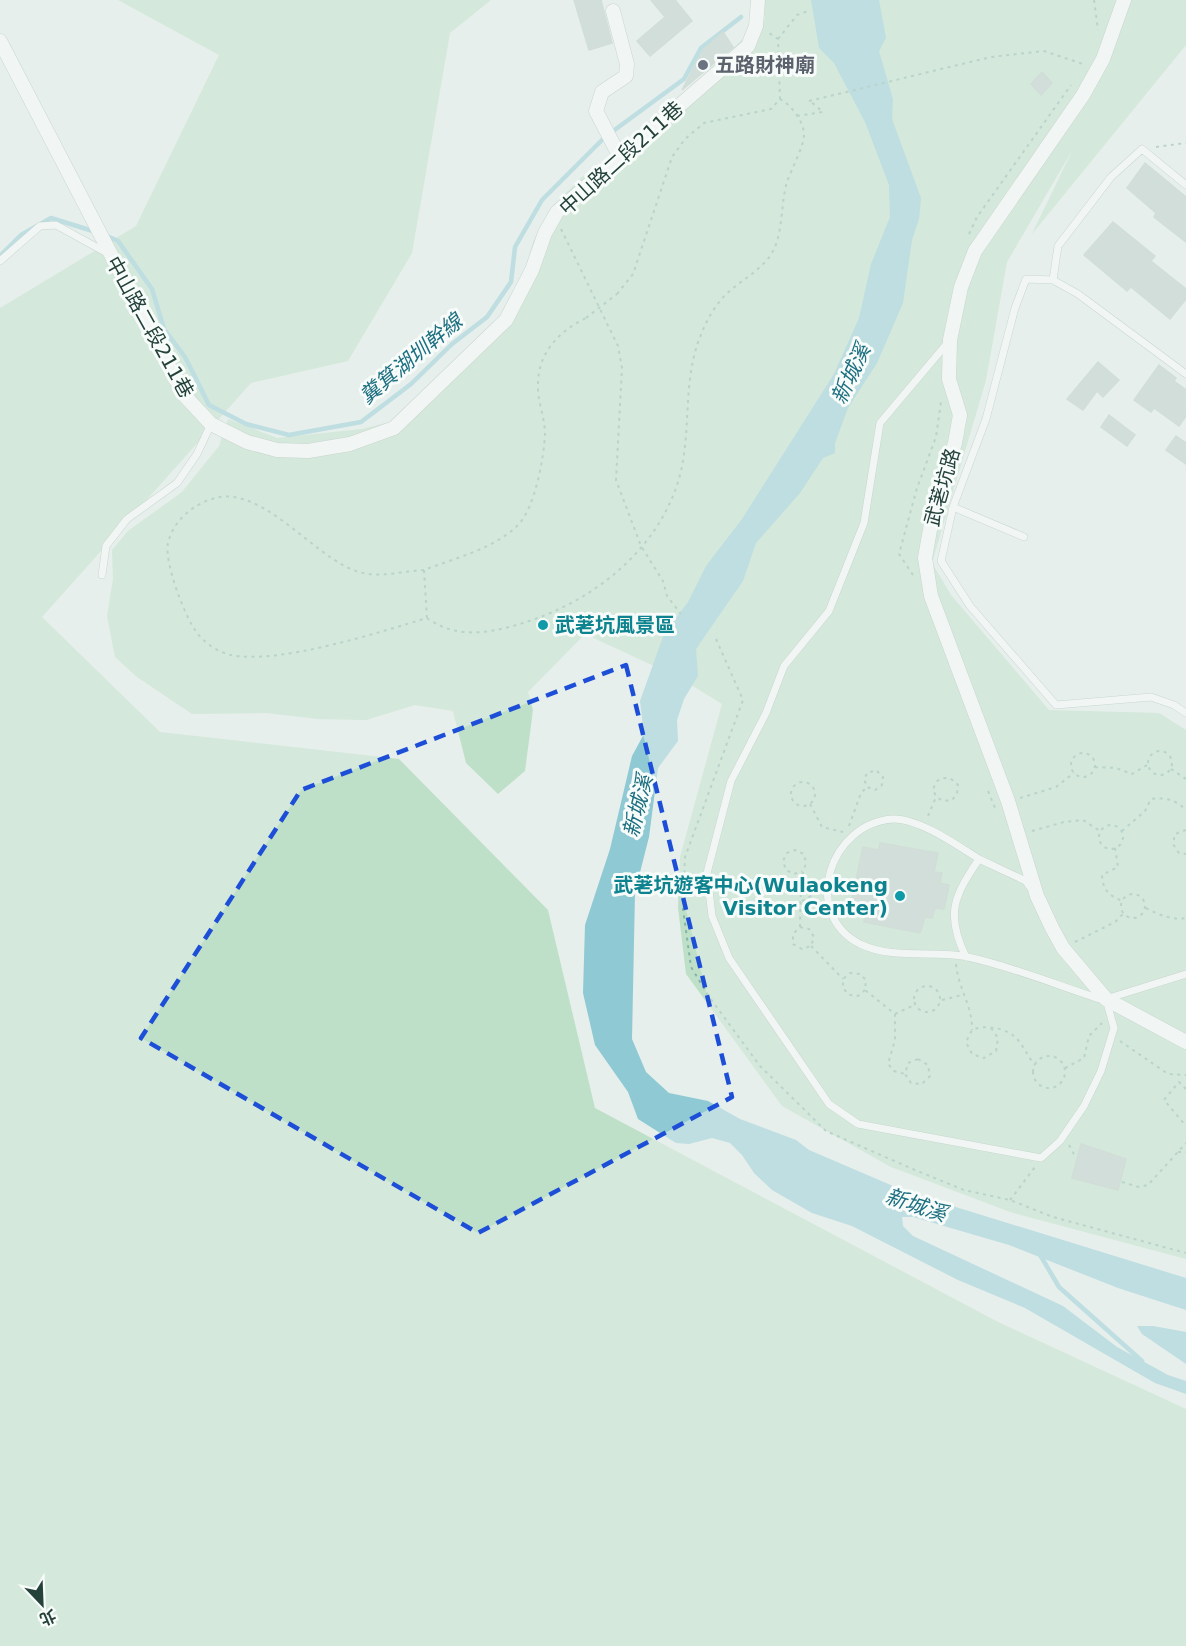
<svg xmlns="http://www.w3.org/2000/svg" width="1186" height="1646" font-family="'DejaVu Sans','Noto Sans TC',sans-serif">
  <rect width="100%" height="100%" fill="#e6efeb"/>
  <path fill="#bfe0c8" d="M118,0H491L450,33L412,253L348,361L251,383L42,617L160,732L399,759L548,910L595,1108L998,1322L1186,1409V1646H0V308L136,226L219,55Z
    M762,0H1186V45L1032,234L1073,149L1007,262L986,380L932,563L951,595L1049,710L1159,713L1186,730V1259L1013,1213L891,1167L782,1106L686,974L678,908L680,857L722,704L680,678L585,634L528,692L533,710L525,771L498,794L466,763L453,711L415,705L366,720L318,719L266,713L192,714L137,677L115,657L107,616L113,579L112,550L128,531L182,492L219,446L228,419L277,438L362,429L394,421L501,315L520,288L533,242L551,208L582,177L626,145L765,19Z"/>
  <path fill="#8ec9d4" d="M811,0H879L886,38L879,51L893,99L892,119L921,198L919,219L912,240L903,303L877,363L848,408L835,443V453L823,458L800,493L756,543L743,581L696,649L698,676L684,699L677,720L678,741L658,768L649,837L635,892L632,1039L646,1072L669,1093L708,1101L740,1119L796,1140L809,1150L907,1192L1186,1278V1310L1118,1288L1009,1245L913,1217H902L903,1226L913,1236L1063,1306L1117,1347L1168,1375L1186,1381V1394L1155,1383L1025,1308L958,1280L852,1226L812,1213L772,1190L754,1173L742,1155L730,1143L712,1138L689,1144L676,1143L638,1119L628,1092L595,1045L583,993L585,925L610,849L632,756L644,734L640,701L664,634L688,602L706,566L742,519L834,374L859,318L871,264L890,217L889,185L865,122L834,63L819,48Z
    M1137,1326H1153L1186,1332V1364L1142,1334Z"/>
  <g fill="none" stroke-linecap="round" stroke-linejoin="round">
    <path stroke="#8ec9d4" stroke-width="4.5" d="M107,236L118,241L152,289L164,329L185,357L209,405L246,424L289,435L361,422L411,384L452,344L487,317L511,282L515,247L542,200L605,137L684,79L701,48L741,17
      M0,256L21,235L51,218L96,232
      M1039,1253L1059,1287L1142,1361"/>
  </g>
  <path fill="#bbcac4" stroke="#b8c9c2" stroke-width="1.5" d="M574,0H601L612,43L589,50Z
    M651,0H675L692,21L650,56L637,41L665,17Z
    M723,32L733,47L682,90L703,50Z
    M1042,72L1052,83L1041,95L1031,84Z
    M1145,163L1186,197V242L1154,217L1156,213L1127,188Z
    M1113,222L1155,256L1151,261L1186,289V299L1170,319L1131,287L1127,291L1084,255Z
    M1098,362L1119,380L1103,397L1097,391L1083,410L1067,399Z
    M1159,365L1176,378L1174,381L1186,390V416L1179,426L1154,408L1151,412L1134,400Z
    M1109,415L1135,435L1127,446L1101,427Z
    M1176,436L1186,443V464L1166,450Z
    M880,843L938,853L934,872L942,873L940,883L949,885L944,909L935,908L932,918L925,917L920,933L864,922L866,912L850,908L863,847L879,850Z
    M1081,1144L1126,1159L1118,1190L1072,1178Z"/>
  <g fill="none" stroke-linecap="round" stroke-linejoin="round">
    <defs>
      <path id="lane" d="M0,261L40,226L56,225L109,254
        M1053,280L1058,246L1111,177L1142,149L1186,185
        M950,340L880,423L864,523L829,611L784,666L766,713L731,781L707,873L712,916L729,958L829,1104L858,1124L1041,1158L1060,1141L1084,1106L1101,1071L1114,1028L1106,999L1186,974
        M1186,374L1078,294L1053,280L1026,279L1015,308L986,419L953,507L941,561L970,606L1056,705L1151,697L1174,705L1186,713
        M953,507L1024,537
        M102,575L106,546L127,519L177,483L197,454L211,424
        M979,859L1026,881L1029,886
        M966,957C945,914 954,896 979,859C958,846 919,818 893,819C830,823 800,913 860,944C893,960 934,950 968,957C1014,967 1059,986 1103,1000"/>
      <path id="street" d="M1124,0L1103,59L1083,95L975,251L961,287L950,340L949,379L960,415L955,443L934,507L925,558L931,596L1008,801L1037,896L1052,928L1063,948L1106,999L1186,1042
        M613,11L627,64L626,76L602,92L596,111L620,157
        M0,41L184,395L211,424L247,442L277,450L308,451L350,444L394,428L506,320L532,270L545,233L557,212L748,46L756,26L758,0"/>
    </defs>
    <use href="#lane" stroke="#a8b8b2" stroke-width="8"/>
    <use href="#street" stroke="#a8b8b2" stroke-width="15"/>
    <path stroke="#86b3a5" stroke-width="2" stroke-dasharray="3 4.5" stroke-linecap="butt" d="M1094,0L1098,30
      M778,39L797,15L808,11
      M809,101L991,57L1044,51L1083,64
      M797,116L823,112L810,101
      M1156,147L1186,143
      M561,229L618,346L622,368L616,480L641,546L663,581L667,596L681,614
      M969,234L977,217L1071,85
      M617,294L633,274L672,157L685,139L704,123L771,109L780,99L778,39L769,33
      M424,570C402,571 378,579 356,571C314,557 262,485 215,498C193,504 173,521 168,543C164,562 184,614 195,630C203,642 217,652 231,655C278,665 380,632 427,618
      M913,575L899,554L917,488L936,437L941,402
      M427,618C457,640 492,633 526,622C596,600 663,546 681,471C691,427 683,380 700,337C707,319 717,301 732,289C745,278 760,270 770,256C784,236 780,205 787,182C791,170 804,146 804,135C804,121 791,105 780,99
      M427,618L424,570C455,558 494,549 518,525C535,508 544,457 545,434C545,417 537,401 538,384C538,353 559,331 586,318
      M716,639L743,700L685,857L683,909L691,967L710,998L760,1066L826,1131L915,1170L964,1190L1010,1200L1053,1217L1186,1253
      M1148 763a12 12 0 1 1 24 0a12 12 0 1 1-24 0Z
      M1071 765a12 12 0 1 1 24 0a12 12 0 1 1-24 0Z
      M1095,767L1116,768L1132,774L1147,765
      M1171,769L1186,779
      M877,771L883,777L882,785L875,790L867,787L864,779L868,772Z
      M791 794a12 12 0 1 1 24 0a12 12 0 1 1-24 0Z
      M988,791L995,808
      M1020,798L1056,787L1074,773
      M810,804L822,827L843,832
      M928,816L936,797L933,789L937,781C946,776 951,777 958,785L957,794L952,800L943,801L936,797
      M1099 837a12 12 0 1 1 24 0a12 12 0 1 1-24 0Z
      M849,826L861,793L866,788
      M1186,830L1175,834L1173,844L1179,853L1186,854
      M1032,831L1064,822L1083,820L1100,831
      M1122,831L1145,811L1151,799C1165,797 1178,800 1186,811
      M1115,848L1118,867L1102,875C1103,890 1108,895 1122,901
      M1121 906a12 12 0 1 1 24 0a12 12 0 1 1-24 0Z
      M802,901L818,892
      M1146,908C1159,915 1171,920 1186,918
      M800,927L801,879L806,863L804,854L795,850L787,853L783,861L786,870L794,874L802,871
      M800,927L809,929L814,937L811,946L802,949L793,944V934Z
      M1075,942L1115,922L1124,913
      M811,946L843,979
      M956,964C958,988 973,1007 972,1030
      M914 999a13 13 0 1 1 26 0a13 13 0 1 1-26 0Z
      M865,990L858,996L849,995L843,988V979L850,973L860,974L866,980L865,990L895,1014V1040L888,1064L894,1071L905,1074
      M942,1000L962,995
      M895,1014L914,1005
      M991,1028L998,1038L996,1051L984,1058L972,1054L966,1042L972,1030C984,1024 1009,1028 1018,1040C1024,1047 1028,1057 1035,1065
      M1120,1041L1168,1074L1186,1075
      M1033 1072a16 16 0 1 1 32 0a16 16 0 1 1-32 0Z
      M918,1059L928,1065L930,1076L922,1084L911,1083L905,1074L908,1063Z
      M1065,1068L1084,1058L1089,1036L1102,1023
      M1186,1089L1179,1082L1164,1100L1186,1126
      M1069,1145L1076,1158
      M1178,1152H1186
      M1122,1182L1139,1187L1148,1185L1186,1143
      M1010,1200L1035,1167"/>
    <use href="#lane" stroke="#fff" stroke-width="7"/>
    <use href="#street" stroke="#fff" stroke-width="14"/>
    <path stroke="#86b3a5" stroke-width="2" stroke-dasharray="3 4.5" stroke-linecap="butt" d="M586,318L617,294"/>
  </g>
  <path d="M0 0H1186V1646H0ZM626,665L732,1097L478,1233L141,1038L301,790Z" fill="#e6efeb" fill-opacity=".55" fill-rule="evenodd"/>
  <path fill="none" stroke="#1d4ed8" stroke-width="4.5" stroke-dasharray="12 8" stroke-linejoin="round" d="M626,665L732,1097L478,1233L141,1038L301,790Z"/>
  <circle fill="#6b7280" stroke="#f7fbf9" stroke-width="2" cx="703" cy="65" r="6"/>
  <g fill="#0f9aa8" stroke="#f7fbf9" stroke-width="2">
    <circle cx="543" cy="625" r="6"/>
    <circle cx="900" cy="896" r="6"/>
  </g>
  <g text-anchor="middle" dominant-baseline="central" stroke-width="6" stroke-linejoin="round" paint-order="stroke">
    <g font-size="20" font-weight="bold" fill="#5b616d" stroke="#f7fbf9" text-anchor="start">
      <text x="715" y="65">五路財神廟</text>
    </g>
    <g font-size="20" fill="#24423a" stroke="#f7fbf9">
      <text transform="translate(621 158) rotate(-42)">中山路二段211巷</text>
      <text transform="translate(150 327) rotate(61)">中山路二段211巷</text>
      <text transform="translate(942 487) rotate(-74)">武荖坑路</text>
    </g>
    <g font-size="20" font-weight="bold" fill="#0d838f" stroke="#f7fbf9" text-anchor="start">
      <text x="555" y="625">武荖坑風景區</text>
      <text x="888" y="885" text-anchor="end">武荖坑遊客中心(Wulaokeng<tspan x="888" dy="23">Visitor Center)</tspan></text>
    </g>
    <g font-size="21" font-style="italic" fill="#1c6f80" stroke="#f7fbf9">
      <text transform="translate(411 359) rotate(-40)">糞箕湖圳幹線</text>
      <text transform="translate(851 374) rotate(-65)">新城溪</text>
      <text transform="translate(638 806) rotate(-76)">新城溪</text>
      <text transform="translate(916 1205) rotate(18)">新城溪</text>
    </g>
  </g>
  <g transform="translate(42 1604) rotate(157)" stroke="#f7fbf9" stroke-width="4.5" paint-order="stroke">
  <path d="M0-4.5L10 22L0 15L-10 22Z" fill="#24423a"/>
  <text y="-9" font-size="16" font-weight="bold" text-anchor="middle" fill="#24423a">北</text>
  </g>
</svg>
